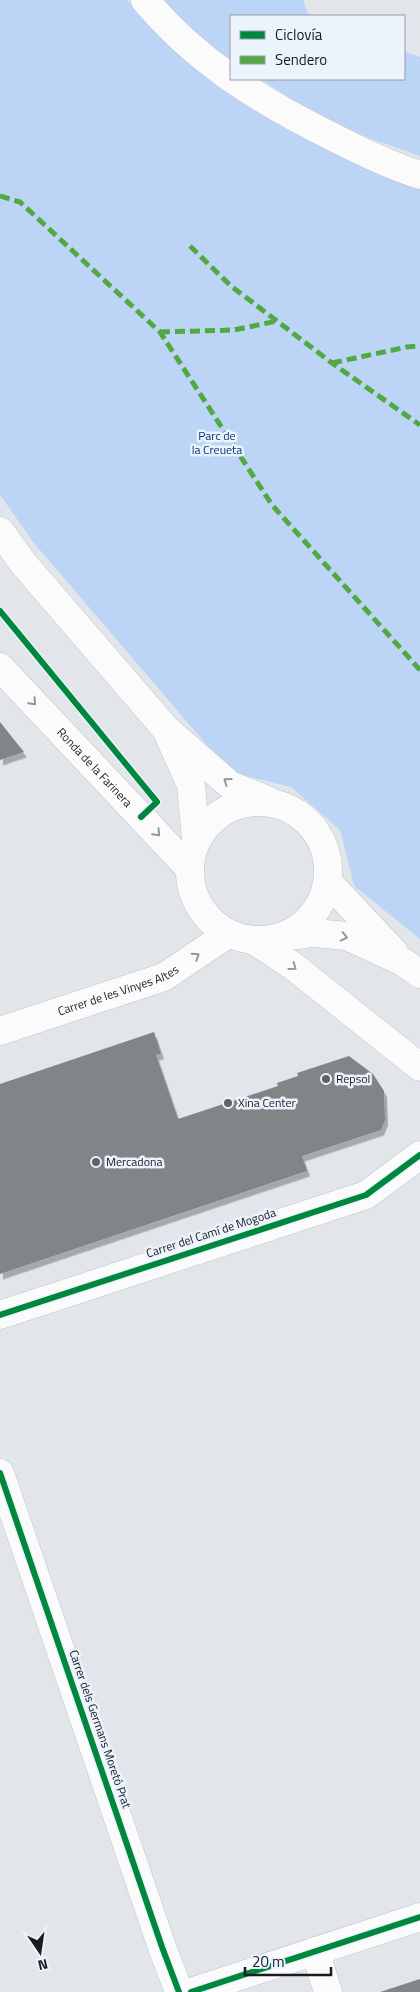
<svg xmlns="http://www.w3.org/2000/svg" width="420" height="1992" font-family="'Titillium Web',sans-serif">
<style>
.green{fill:#bcd5f6}
.building{fill:#828588;filter:url(#shadow)}
.lines{fill:none;stroke-linecap:round;stroke-linejoin:round}
.minor-casing{stroke:#c0c3c7;stroke-width:29}
.minor{stroke:#fbfbfc;stroke-width:28}
.quiet{stroke:#52a943;stroke-width:5;stroke-dasharray:10 5;stroke-linecap:butt}
.cycleway-casing{stroke:#ebf3fd;stroke-width:9}
.cycleway{stroke:#00873e;stroke-width:6}
.oneway{stroke:#959699}
.poi-dot{fill:#5f6266;stroke:#ebf3fd;stroke-width:2}
.labels{text-anchor:middle;stroke-width:5;stroke-linejoin:round;paint-order:stroke}
.park-label{font-size:12px;fill:#043770;stroke:#ebf3fd}
.street-label{font-size:12px;fill:#191b1f;stroke:#ebf3fd}
.poi-label{font-size:12px;fill:#191b1f;stroke:#ebf3fd;text-anchor:start}
</style>
<defs>
<filter id="shadow"><feDropShadow dx="3" dy="5.5" stdDeviation="0" flood-color="#0004"/></filter>
</defs>
<rect width="100%" height="100%" fill="#e2e6eb"/>
<path class="green" d="M0 0H128L176 51 219 88 272 120 420 189V939L354 886 340 830 291 787 230 772 34 543 0 495Z
M163 0H303L308 13 315 16H231V60L205 43Z
M404 51 420 57V156L366 137 304 107 261 79H404Z"/>
<path class="building" d="M0 722 24 752 0 760Z
M154 1032 161 1054 156 1055 178 1119 278 1086 277 1083 298 1076 297 1073 349 1056 373 1074 384 1091 385 1120 381 1130 302 1156 307 1171 0 1274V1084Z
M420 1979V1992H380Z"/>
<g class="lines">
<defs>
<g id="minor">
<path d="M145 0C196 61 259 100 329 135 358 150 389 165 420 175"/>
<path d="M0 531 23 563 165 728 230 785 267 800"/>
<path id="s1" d="M0 667 188 867"/>
<path d="M169 736 191 785 196 839"/>
<circle cx="259" cy="871" r="69"/>
<path d="M328 882 394 952"/>
<path d="M284 937 313 933 347 936 403 962 420 974"/>
<path d="M253 940 293 966 420 1067"/>
<path id="s2" d="M0 1031 164 977 228 934"/>
<path d="M0 1315 366 1195 420 1155"/>
<path d="M0 1473 162 1947 179 1992"/>
<path d="M315 1951 328 1992"/>
<path d="M191 1992 420 1917"/>
</g>
</defs>
<use href="#minor" class="minor-casing"/>
<use href="#minor" class="minor"/>
<path class="quiet" d="M0 196 20 202 160 332 272 505 420 670
M190 246 231 286 332 363 420 425
M160 332 234 330 277 321
M332 363 407 347 420 346"/>
<defs>
<path id="cycleway" d="M0 611 157 802 141 817
M0 1315 366 1195 420 1155
M0 1473 162 1947 179 1992
M191 1992 420 1917"/>
</defs>
<use href="#cycleway" class="cycleway-casing"/>
<use href="#cycleway" class="cycleway"/>
</g>
<defs><path id="oneway-chevron" d="M-2-3.5L2.5 0L-2 3.5" fill="none" stroke-width="1.6" stroke-linecap="round" stroke-linejoin="round" transform="scale(1.25)"/></defs>
<g class="oneway">
<use href="#oneway-chevron" transform="translate(33 702) rotate(47)"/>
<use href="#oneway-chevron" transform="translate(227 781) rotate(-144)"/>
<use href="#oneway-chevron" transform="translate(157 833) rotate(47)"/>
<use href="#oneway-chevron" transform="translate(344 937) rotate(13)"/>
<use href="#oneway-chevron" transform="translate(196 956) rotate(-34)"/>
<use href="#oneway-chevron" transform="translate(293 967) rotate(36)"/>
</g>
<g class="poi-dot">
<circle cx="326" cy="1079" r="5"/>
<circle cx="228" cy="1103" r="5"/>
<circle cx="96" cy="1162" r="5"/>
</g>
<g class="labels">
<g class="park-label">
<text x="217" y="440">Parc de<tspan x="217" dy="14">la Creueta</tspan></text>
</g>
<g class="street-label">
<text dy="4" stroke="none"><textPath href="#s1" startOffset="138">Ronda de la Farinera</textPath></text>
<text dy="4" stroke="none"><textPath href="#s2" startOffset="125">Carrer de les Vinyes Altes</textPath></text>
<text transform="translate(211 1233) rotate(-18)" y="4">Carrer del Camí de Mogoda</text>
<text transform="translate(100 1729) rotate(71)" y="4">Carrer dels Germans Moretó Prat</text>
</g>
<g class="poi-label">
<text x="336" y="1083">Repsol</text>
<text x="238" y="1107">Xina Center</text>
<text x="106" y="1166">Mercadona</text>
</g>
</g>
<rect x="230" y="15" width="175" height="65" fill="#ebf3fd" stroke="#979da4"/>
<rect x="240" y="31" width="25" height="8" fill="#00873e" stroke="#979da4"/>
<text x="275" y="40" font-size="15" fill="#191b1f">Ciclovía</text>
<rect x="240" y="56" width="25" height="8" fill="#52a943" stroke="#979da4"/>
<text x="275" y="65" font-size="15" fill="#191b1f">Sendero</text>
<g transform="translate(40 1952) rotate(167)" stroke="#ebf3fd" stroke-width="4" paint-order="stroke">
<path d="M0-4L9 19L0 12L-9 19Z" fill="#191b1f"/>
<text y="-8" font-size="14" font-weight="bold" text-anchor="middle" fill="#191b1f">N</text>
</g>
<path d="M245 1967v8h86v-8" fill="none" stroke="#191b1f" stroke-width="2.5"/>
<text x="252" y="1967" font-size="15" fill="#191b1f" stroke="#ebf3fd" stroke-width="4" paint-order="stroke">20 m</text>
</svg>
